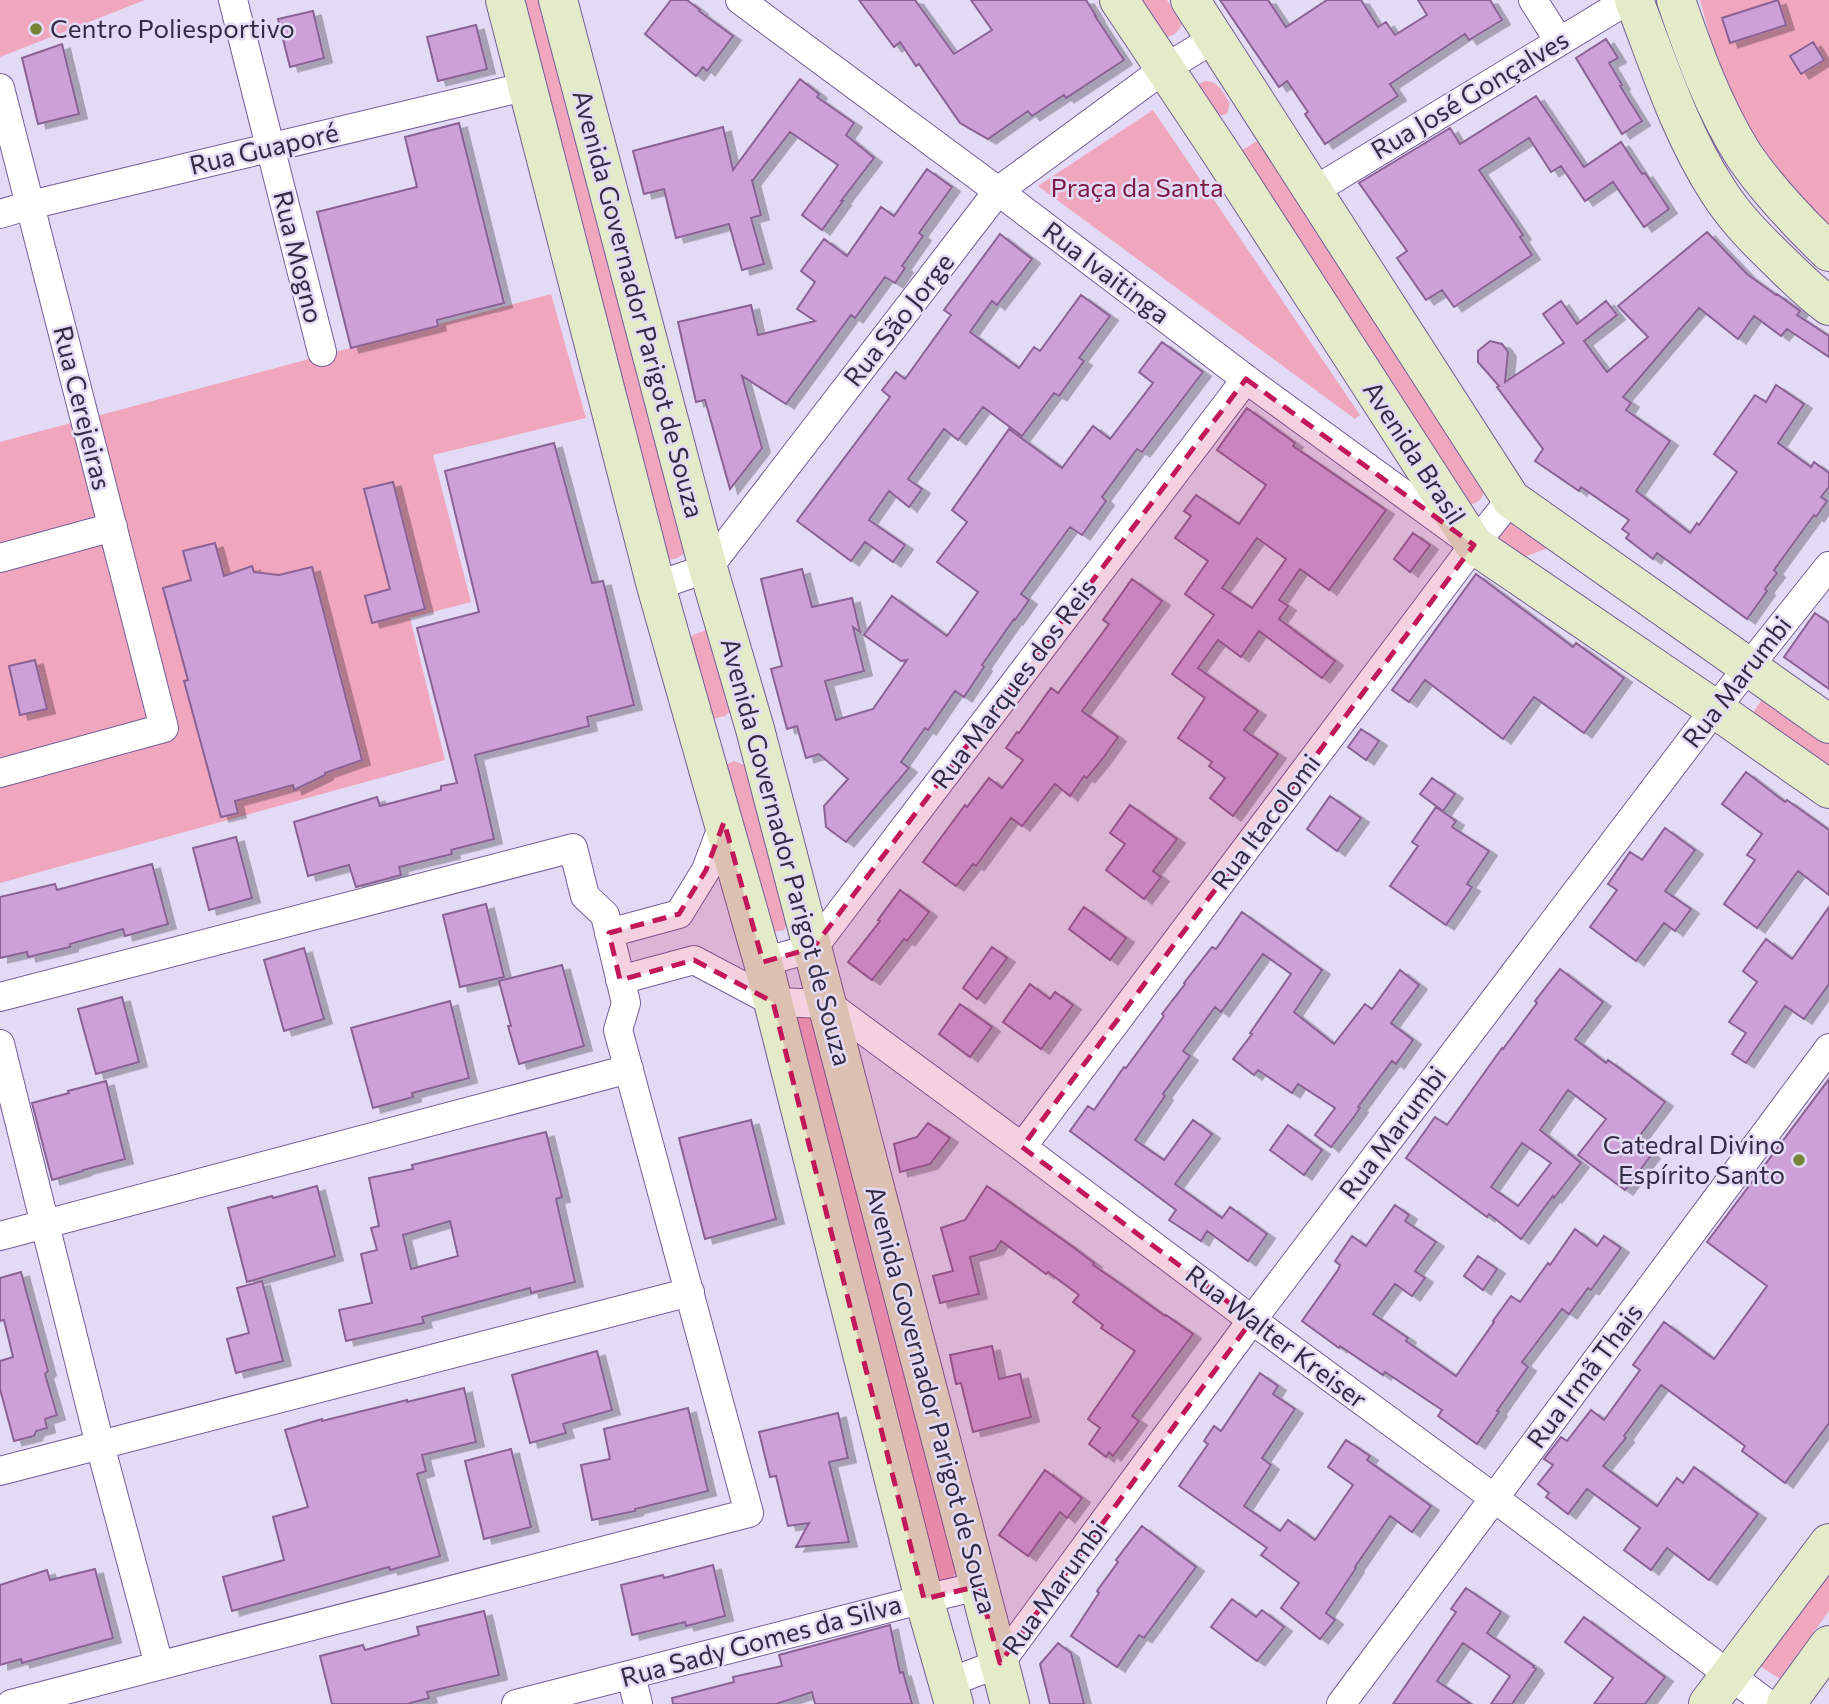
<svg xmlns="http://www.w3.org/2000/svg" width="1829" height="1704" font-family="Commissioner,sans-serif">
<style>
.green{fill:#f0a7bd}
.building{fill:#cda1d7;stroke:#8b6295;stroke-width:2;fill-rule:evenodd;filter:url(#shadow)}
.lines{fill:none;stroke-linecap:round;stroke-linejoin:round}
.street-casing{stroke:#735e97;stroke-width:30}
.secondary-casing{stroke:#735e97;stroke-width:40}
.street{stroke:#fff;stroke-width:28}
.secondary{stroke:#e3ebc9;stroke-width:38}
.marked{fill:#c2185b;fill-opacity:0.2;stroke:#c2185b;stroke-width:5;stroke-dasharray:14 9;stroke-linejoin:round}
.poi-dot{fill:#758636;stroke:#e3dbf5;stroke-width:2.5}
.labels{text-anchor:middle;stroke-width:5;stroke-linejoin:round;paint-order:stroke}
.poi-label{font-size:26px;fill:#342b44;stroke:#e3dbf5;text-anchor:start}
.street-label{font-size:26px;fill:#342b44;stroke:#e3dbf5}
.park-label{font-size:26px;fill:#7b1b44;stroke:#e3dbf5}
</style>
<defs>
<filter id="shadow"><feDropShadow dx="8" dy="4.5" stdDeviation="0" flood-color="#0004"/></filter>
</defs>
<rect width="100%" height="100%" fill="#e3dbf5"/>
<path class="green" d="M0 0H145L0 57Z
M512 0H543L689 549C681 557 675 561 664 559Z
M1139 0H1167L1182 24C1178 33 1173 37 1163 37Z
M1700 0H1829V228L1778 171 1745 120 1718 66Z
M1205 81C1219 81 1223 93 1230 103L1227 114 1214 117 1196 90 1199 84Z
M1153 110 1360 415 1355 419 1038 186Z
M1257 141 1485 487C1483 501 1477 505 1464 504L1236 154Z
M551 294 586 418 433 455 471 602 410 618 445 760 0 883V442Z
M1505 518 1554 546 1524 557 1501 541 1496 535Z
M706 630 715 636 732 710 725 716 713 719 686 644 693 635Z
M1765 695 1829 741V774L1750 717Z
M734 761 747 766 790 918 784 930 773 932 723 766Z
M801 1016 811 1018 959 1568C954 1577 950 1581 939 1582L793 1019Z
M1829 1571V1611L1780 1679 1760 1666Z"/>
<path class="building" d="M671 0H687L700 10 699 11 733 36 707 71 703 67 696 76 645 34Z
M859 0H915L954 54 992 30 971 0H1086L1096 16H1095L1124 60 1066 98 1064 95 1032 116 1028 111 988 139 960 123 919 64 916 66 900 42 894 47Z
M1220 0H1268L1286 27 1327 0H1361L1378 27 1386 22 1395 35 1427 15 1418 0H1490L1502 20 1469 40 1465 34 1390 84 1398 96 1325 144 1305 114 1308 112 1287 81 1279 87Z
M1778 0 1786 25 1730 43 1722 18Z
M313 11 324 58 290 67 278 19Z
M476 25 487 69 438 81 427 37Z
M1606 39 1618 58 1609 63 1622 85 1620 86 1642 121 1622 134 1576 58Z
M1813 42 1824 60 1801 74 1790 56Z
M62 44 79 114 38 124 22 58Z
M800 79 819 94 817 97 854 123 846 135 874 158 841 201H843L822 230 802 215 838 165 790 132 753 180H752L761 215 751 218 764 264 742 270 729 224 676 238 664 189 644 194 633 151 723 127 733 170Z
M1536 96 1584 167 1621 142 1642 174 1645 173 1669 209 1644 227 1613 182 1585 201 1561 166 1551 172 1529 138 1479 170 1523 235 1520 237 1532 255 1454 307 1442 290 1426 300 1397 258 1407 251 1359 183 1450 128 1460 144Z
M459 123 504 303 437 320 438 326 351 348 317 212 417 187 405 137Z
M927 169 952 187 919 233 923 236 902 266 905 268 895 283 885 277 855 318 851 315 786 404 742 376 762 448 730 489 705 400 696 402 678 322 751 305 758 335 815 321 797 309 815 282 801 271 824 239 847 256 881 207 894 216Z
M1707 232 1747 274 1776 295 1777 294 1800 311 1797 315 1829 336V357L1787 329 1781 336 1754 316 1738 339 1699 308 1623 397 1631 403 1626 410 1670 441 1636 491 1690 533 1697 523 1699 525 1737 472 1714 454 1755 395 1766 402 1776 385 1804 404 1778 443 1811 467 1814 462 1829 473V487L1821 497 1827 501 1816 517 1814 515 1774 570 1777 573 1765 589 1767 591 1747 619 1657 553 1653 559 1626 538 1629 534 1622 529 1629 520 1581 487 1579 491 1535 461 1543 449 1497 387 1499 386 1478 362V351L1490 341 1502 344 1508 352 1505 382 1564 343 1543 314 1561 301 1577 324 1606 301 1617 315 1584 341 1607 372 1648 337 1618 306Z
M1000 234 1032 259 997 305 992 301 970 332 1019 368 1034 347 1040 351 1081 295 1110 316 1079 358 1084 361 1059 396 1054 393 1022 436 983 407 958 440 944 429 908 479 922 489 909 507 889 491 869 520 905 545 893 562 865 542 851 561 797 521 890 397 882 390 896 372 905 379 951 315 944 310Z
M1162 342 1203 372 1142 452 1137 449 1102 497 1106 501 1082 535 1070 527 1021 594 1029 600 1015 620 1014 619 982 665 984 667 964 697 955 691 928 730 925 728 901 762 909 768 846 842 826 827 824 806 848 779 819 754 806 758 797 726 787 729 771 669 782 666 761 579 802 569 812 607 852 598 860 632 853 627 864 671 825 681 836 720 873 709 907 660 901 661 864 635 892 596 947 636 978 592 937 562 967 522 952 510 1009 429 1062 468 1093 426 1110 439 1153 383 1139 372Z
M1247 408 1295 443 1293 446 1386 510 1329 590 1300 569 1279 600 1288 606 1279 619 1335 661 1322 678 1259 631 1241 657 1218 640 1198 668 1258 711 1244 730 1278 754 1233 816 1210 798 1225 778 1209 766 1212 762 1178 738 1205 698 1172 674 1214 615 1185 594 1208 561 1175 538 1191 516 1184 511 1196 495 1239 524 1266 485 1217 450ZM1257 538 1286 559 1252 608 1222 588Z
M554 443 592 583 603 581 634 705 587 717 589 726 475 755 494 839 451 850 452 854 399 867 401 875 356 887 349 865 308 876 294 822 377 797 380 806 441 790V786L457 783 417 628 479 612 445 471Z
M393 482 425 609 372 623 365 596 390 589 364 489Z
M1413 533 1430 545 1410 572 1394 559Z
M215 543 224 576 252 566 254 572 279 575 312 567 362 760 325 773V775L294 790 293 785 235 801 238 813 221 817 184 681 188 680 163 588 191 580 183 551Z
M1476 574 1573 647 1576 643 1624 678 1584 733 1534 697 1503 739 1425 680 1409 702 1392 690Z
M1132 579 1162 601 1082 711 1118 737 1104 757 1087 778 1084 776 1070 796 1055 784 1022 826 1011 818 976 866 973 864 956 886 923 862 965 805 967 807 989 778 1002 788 1023 760 1006 748 1017 732 1019 733 1051 688 1058 693 1109 624 1103 620Z
M1815 613 1829 623V689L1784 657Z
M35 660 47 709 20 715 9 666Z
M1361 729 1379 741 1366 760 1348 747Z
M1746 772 1785 802 1787 800 1829 830V895L1798 871 1757 928 1724 904 1755 860 1747 855 1762 834 1722 804Z
M1432 778 1455 794 1443 811 1420 794Z
M1330 796 1361 818 1337 851 1307 829Z
M1130 805 1177 839 1153 871 1161 877 1144 899 1106 870 1125 844 1110 833Z
M1436 807 1456 821 1452 827 1489 851 1467 884 1472 887 1446 925 1390 886 1418 846 1412 842Z
M1665 828 1695 850 1665 891 1691 909 1675 931 1664 923 1636 961 1590 927 1617 890 1608 884 1630 852 1642 860Z
M236 837 252 898 209 910 193 848Z
M152 864 168 924 125 936 123 929 70 944V947L28 957 27 952 0 958V897L55 884 57 890Z
M900 890 929 912 907 941 904 939 872 980 848 962 880 921 878 920Z
M486 904 504 977 460 987 443 915Z
M1084 907 1126 938 1110 960 1069 929Z
M1829 907V984L1804 1019 1785 1006 1746 1063 1732 1054 1746 1033 1729 1022 1757 982 1743 971 1766 939 1792 959Z
M1242 912 1322 970 1294 1012 1334 1044 1365 1004 1372 1009 1400 970 1419 985 1391 1023 1413 1040 1396 1064 1392 1061 1358 1107 1360 1108 1353 1118 1331 1147 1315 1135 1335 1108 1298 1084 1292 1093 1258 1070 1254 1075 1233 1059 1252 1034 1250 1033 1291 974 1263 954 1221 1012 1215 1007 1183 1051 1190 1056 1163 1094 1165 1096 1135 1140 1164 1160 1193 1120 1212 1134 1175 1184 1222 1218 1230 1207 1267 1234 1248 1261 1207 1231 1201 1241 1169 1220 1176 1210 1070 1131 1088 1106 1094 1110 1124 1067 1126 1068 1164 1016 1162 1014 1185 984 1184 983 1212 947 1216 949Z
M992 947 1007 958 977 999 963 988Z
M304 948 324 1019 284 1031 264 960Z
M562 965 584 1046 519 1064 508 1026H511L499 981Z
M1560 969 1603 1002 1575 1039 1606 1063 1608 1060 1665 1102 1635 1142 1652 1154 1625 1190 1578 1155 1606 1119 1568 1090 1540 1130 1581 1163 1554 1198 1553 1196 1521 1239 1489 1214 1487 1217 1406 1158 1435 1117 1447 1125 1502 1048 1503 1049 1537 1003 1535 1001ZM1522 1143 1551 1163 1518 1206 1491 1187Z
M1030 984 1050 999 1055 992 1073 1005 1041 1049 1003 1022Z
M122 997 139 1062 96 1074 78 1009Z
M450 1001 469 1078 412 1093 413 1097 373 1108 351 1028Z
M960 1004 992 1027 970 1057 939 1034Z
M1829 1079V1423L1785 1483 1742 1451 1745 1446 1661 1385 1624 1436 1626 1438 1603 1466 1657 1506 1677 1478 1683 1483 1694 1467 1758 1514 1709 1580 1667 1548 1651 1570 1624 1550 1640 1528 1587 1489 1568 1514 1546 1497 1549 1493 1538 1484 1553 1465 1544 1459 1561 1437 1567 1441 1591 1410 1604 1420 1640 1370 1633 1365 1664 1322 1714 1359 1767 1286 1707 1242Z
M106 1081 125 1159 83 1170V1171L52 1180 32 1103 69 1093 68 1091Z
M751 1120 776 1219 705 1239 679 1138Z
M928 1123 950 1138 930 1164 900 1172 894 1144 917 1137Z
M1288 1125 1322 1150 1304 1175 1270 1150Z
M546 1132 562 1197 556 1199 575 1282 531 1293 530 1288 422 1317 424 1323 346 1341 339 1310 372 1303 361 1254 377 1250 371 1228 379 1226 369 1178 413 1169 412 1165ZM450 1221 458 1256 411 1269 403 1235Z
M317 1186 335 1256 247 1282 228 1208 272 1196 273 1198Z
M987 1186 1073 1247 1094 1263 1093 1265 1122 1285 1165 1316 1166 1315 1193 1334 1132 1416 1139 1421 1113 1456 1109 1452 1106 1457 1089 1444 1100 1428 1088 1419 1135 1351 1101 1328 1103 1325 1073 1302 1079 1295 1048 1272 1046 1274 1001 1241 995 1250 970 1257 979 1294 940 1303 933 1276 953 1271 941 1228 965 1220Z
M1395 1205 1409 1215 1405 1221 1436 1242 1415 1271 1425 1278 1412 1296 1395 1284 1373 1314 1408 1338 1406 1341 1456 1376 1494 1322 1493 1321 1511 1296 1520 1302 1548 1263 1550 1265 1575 1229 1597 1246 1604 1236 1621 1248 1591 1290 1588 1288 1569 1314 1562 1309 1522 1362 1528 1367 1497 1411 1499 1412 1477 1444 1438 1416 1442 1410 1385 1372 1383 1375 1340 1346 1339 1348 1302 1321 1338 1270 1340 1265 1335 1261 1352 1236 1366 1246Z
M1478 1256 1497 1269 1483 1290 1464 1276Z
M21 1272 48 1371 45 1374 57 1415 45 1419 47 1428 36 1431 34 1436 14 1441 0 1389V1361L13 1357 4 1320 0 1321V1278Z
M262 1281 283 1361 236 1373 227 1339 249 1333 237 1288Z
M992 1346 999 1379 1020 1374 1031 1417 973 1432 961 1383 956 1384 950 1355Z
M597 1351 612 1410 563 1424 566 1433 530 1443 512 1375Z
M1260 1373 1278 1386 1273 1394 1295 1409 1262 1458 1271 1465 1244 1506 1280 1531 1288 1520 1315 1540 1353 1485 1328 1467 1346 1440 1370 1456 1367 1460 1431 1506 1412 1532 1390 1516 1355 1567 1356 1568 1326 1613 1335 1620 1320 1639 1281 1608 1299 1583 1261 1555 1267 1548 1179 1486 1208 1444 1204 1441 1214 1426 1221 1431Z
M464 1388 476 1442 422 1455 426 1471 417 1474 440 1556 390 1570 389 1567 232 1611 223 1577 284 1560 273 1517 308 1507 285 1430 322 1419V1421L407 1400V1402Z
M688 1408 708 1491 635 1509V1511L592 1520 581 1465 610 1459 604 1429Z
M838 1413 848 1458 829 1462 849 1542 796 1547 809 1523 788 1526 776 1476 770 1477 759 1432Z
M511 1449 531 1527 484 1539 465 1461Z
M1045 1470 1082 1498 1067 1518 1060 1512 1028 1556 999 1535Z
M1142 1526 1196 1567 1144 1638 1139 1635 1117 1667 1071 1636 1099 1593 1097 1591 1118 1562 1116 1560Z
M713 1565 725 1616 686 1626 685 1622 632 1635 621 1585 663 1575 664 1578Z
M95 1569 113 1638 22 1663 21 1659 0 1665V1585L47 1570 50 1580Z
M1466 1588 1501 1612 1487 1633 1534 1666 1533 1667 1536 1669 1512 1704H1491L1510 1676 1463 1643 1437 1681 1471 1704H1393L1456 1612 1451 1609Z
M1232 1599 1256 1617 1262 1610 1284 1627 1257 1661 1211 1627Z
M484 1611 499 1675 427 1692 429 1698 407 1704H332L320 1656 363 1645 365 1650 419 1635 417 1627Z
M1584 1617 1665 1677 1645 1704H1594L1613 1678 1565 1642Z
M890 1625 900 1673 903 1672 912 1704H815L812 1692 776 1704H673L672 1698 734 1682 733 1677 782 1666 779 1655Z
M1058 1643 1071 1653 1084 1704H1050L1040 1664Z"/>
<g class="lines">
<defs>
<path id="street" d="M233 0 322 352
M740 0 998 191 1246 379 1460 535
M1533 0 1559 41
M0 88 164 728 0 773
M1312 192 1628 0
M0 214 30 205 528 86
M0 558 113 527
M656 586 708 568 998 191 1164 69 1215 38
M609 933 679 914 706 870 724 822
M763 962 813 948 1246 379
M620 980 694 960 773 1002 828 1004 1022 1147 1252 1320 1494 1498 1768 1704
M0 997 573 848 585 896 605 915 626 1003 618 1030 749 1513 11 1704
M0 1044 100 1445 159 1665
M1022 1147 1474 545 1511 499
M0 1236 629 1069
M0 1471 690 1292
M631 1675 638 1704
M948 1683 1000 1663 1252 1320 1715 709 1829 566
M516 1704 924 1599 979 1586
M1341 1704 1829 1048"/>
<path id="secondary" d="M505 0 656 586 763 962 924 1599 954 1704
M558 0 708 568 755 729 1010 1704
M1119 0 1221 153 1474 545 1715 709 1829 789
M1190 0 1511 499 1829 724
M1634 0C1659 65 1680 132 1718 191 1735 218 1758 241 1781 263 1796 278 1812 293 1829 306
M1676 0C1694 53 1713 106 1743 154 1767 190 1798 222 1829 252
M1708 1704 1829 1543
M1786 1704 1829 1645"/>
</defs>
<use href="#street" class="street-casing"/>
<use href="#secondary" class="secondary-casing"/>
<use href="#street" class="street"/>
<use href="#secondary" class="secondary"/>
</g>
<path class="marked" d="M1246 379 1474 545 1022 1147 1252 1320 1000 1663 979 1586 924 1599 773 1002 694 960 620 980 609 933 679 914 706 870 724 822 763 962 813 948Z"/>
<g class="poi-dot">
<circle cx="36" cy="29" r="7"/>
<circle cx="1799" cy="1160" r="7"/>
</g>
<g class="labels">
<g class="poi-label">
<text x="50" y="38">Centro Poliesportivo</text>
<text x="1785" y="1154" text-anchor="end">Catedral Divino<tspan x="1785" dy="30">Espírito Santo</tspan></text>
</g>
<g class="street-label">
<text transform="translate(1470 95) rotate(-31)" y="9">Rua José Gonçalves</text>
<text transform="translate(264 149) rotate(-13)" y="9">Rua Guaporé</text>
<text transform="translate(298 257) rotate(76)" y="9">Rua Mogno</text>
<text transform="translate(1106 273) rotate(37)" y="9">Rua Ivaitinga</text>
<text transform="translate(638 304) rotate(75)" y="9">Avenida Governador Parigot de Souza</text>
<text transform="translate(899 320) rotate(-52)" y="9">Rua São Jorge</text>
<text transform="translate(82 408) rotate(76)" y="9">Rua Cerejeiras</text>
<text transform="translate(1414 453) rotate(57)" y="9">Avenida Brasil</text>
<text transform="translate(1737 682) rotate(-52)" y="9">Rua Marumbi</text>
<text transform="translate(1014 684) rotate(-53)" y="9">Rua Marques dos Reis</text>
<text transform="translate(1266 822) rotate(-53)" y="9">Rua Itacolomi</text>
<text transform="translate(786 852) rotate(75)" y="9">Avenida Governador Parigot de Souza</text>
<text transform="translate(1393 1133) rotate(-53)" y="9">Rua Marumbi</text>
<text transform="translate(1276 1337) rotate(37)" y="9">Rua Walter Kreiser</text>
<text transform="translate(1585 1376) rotate(-53)" y="9">Rua Irmã Thais</text>
<text transform="translate(931 1400) rotate(75)" y="9">Avenida Governador Parigot de Souza</text>
<text transform="translate(1055 1588) rotate(-54)" y="9">Rua Marumbi</text>
<text transform="translate(761 1641) rotate(-15)" y="9">Rua Sady Gomes da Silva</text>
</g>
<g class="park-label">
<text x="1137" y="197">Praça da Santa</text>
</g>
</g>
</svg>
